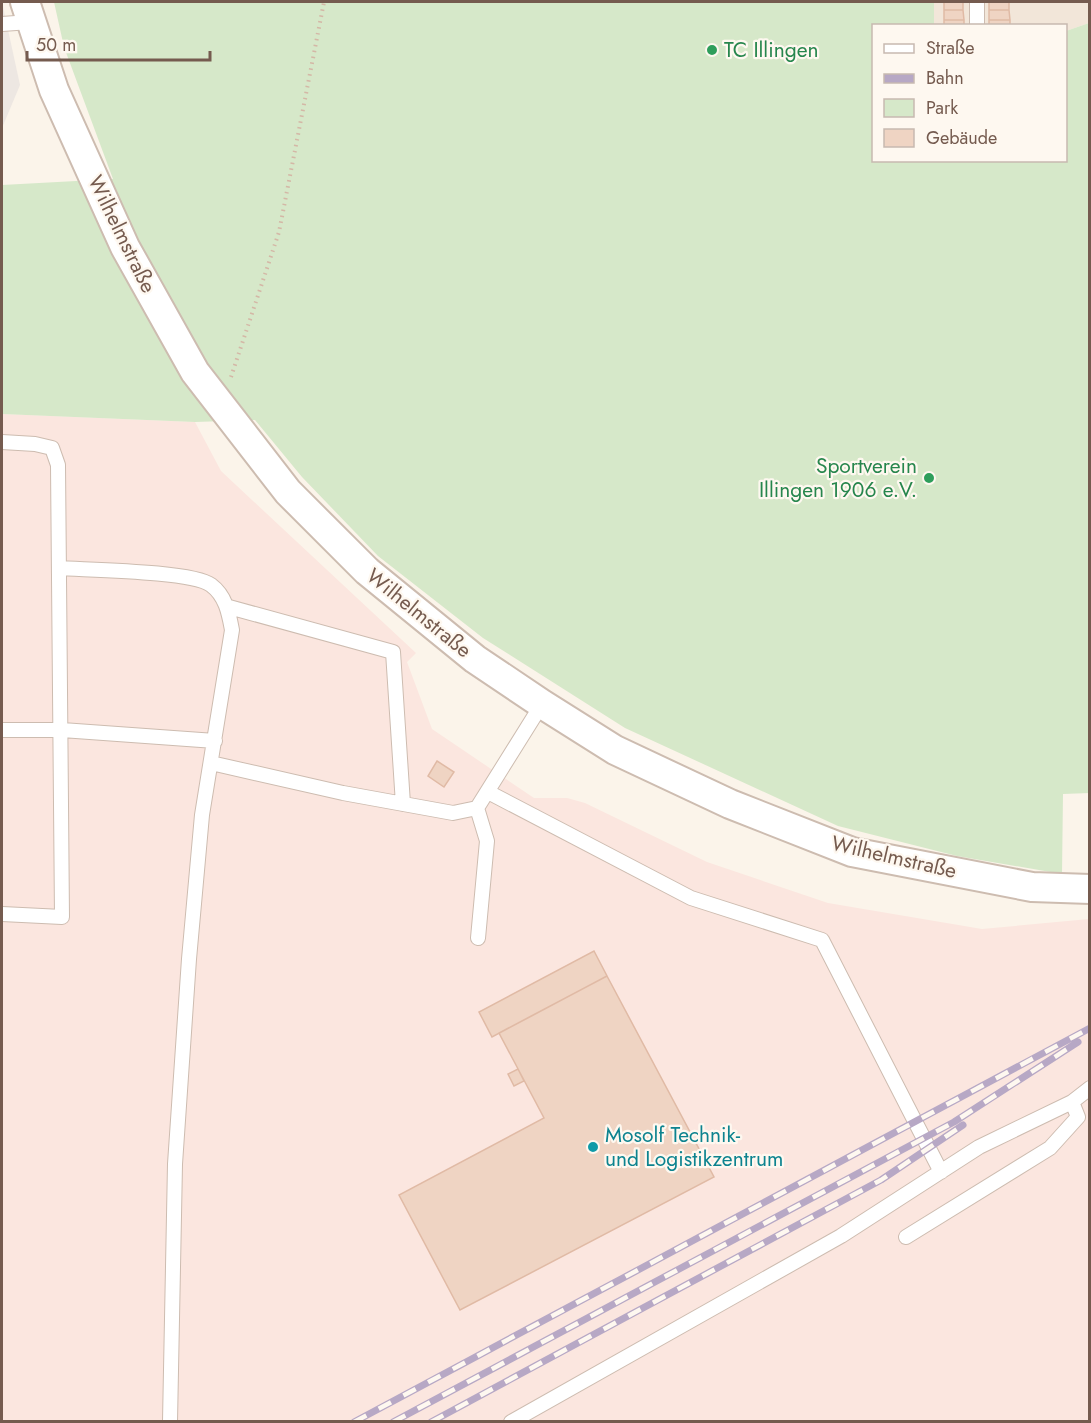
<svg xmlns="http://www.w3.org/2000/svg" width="1091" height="1423" font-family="Jost,sans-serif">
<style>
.residential{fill:#f2e6d9}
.commercial{fill:#fbe6df}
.industrial{fill:#ede7e2}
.green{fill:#d6e8c9}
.building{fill:#efd4c3;stroke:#e0baa5;stroke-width:1.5}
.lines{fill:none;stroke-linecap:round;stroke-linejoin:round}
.lane-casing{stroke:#cdbcb0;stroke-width:16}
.street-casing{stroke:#cdbcb0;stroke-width:32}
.path{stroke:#d4b7a6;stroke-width:4;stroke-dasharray:1.5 4.5;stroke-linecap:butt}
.lane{stroke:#fff;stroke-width:14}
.street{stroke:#fff;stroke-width:28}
.rail-casing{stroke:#b7a8c5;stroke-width:7}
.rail{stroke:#fef8f0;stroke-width:4.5;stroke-dasharray:14;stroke-linecap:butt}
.leisure-dot{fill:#2e9e5b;stroke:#fef8f0;stroke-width:2}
.culture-dot{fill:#0f9aa8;stroke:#fef8f0;stroke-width:2}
.labels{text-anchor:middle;stroke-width:4.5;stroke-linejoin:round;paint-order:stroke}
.leisure-label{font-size:21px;fill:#27864d;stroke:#fef8f0;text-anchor:start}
.street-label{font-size:21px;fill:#755b4f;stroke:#fef8f0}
.culture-label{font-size:21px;fill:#0d838f;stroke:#fef8f0;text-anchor:start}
</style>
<rect width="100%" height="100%" fill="#fbf4ea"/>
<path class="residential" d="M934 2H1089V23L1066 31V26H934Z"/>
<path class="commercial" d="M2 414 195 422 221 471 416 653 407 662 432 729 534 798H567L585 803 707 862 828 903 982 929 1089 919V1421L2 1422Z"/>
<path class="industrial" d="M2 2 20 85 2 128Z"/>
<path class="green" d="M54 2H934V25L874 26V160H1066V31L1089 23 1090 793 1063 794 1062 874 957 856 838 826 625 728 483 638 378 556 302 477 255 420 195 422 2 414V185L113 179 64 47Z"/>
<path class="building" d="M944 2H963V10H944Z
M989 2H1009V10H989Z
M944 10H963L964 20H944Z
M989 10H1009L1010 20H989Z
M944 20H964V26H944Z
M989 20H1010V26H989Z
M437 761 454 772 444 787 428 776Z
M594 951 607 976 492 1037 479 1012Z
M607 976 714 1177 460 1310 399 1195 544 1118 499 1033Z
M518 1069 524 1081 514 1086 508 1074Z"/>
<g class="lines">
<defs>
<path id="lane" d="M977 2V26
M2 24 30 22
M2 442 35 444 52 448 58 465 62 917 2 914
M59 568C89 570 192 571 211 585 226 596 229 614 232 630L202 815 189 959 175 1164 170 1422
M229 607 393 652 403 804
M2 730H62L215 741
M211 763 343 793 453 813 477 808 542 704
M488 792 691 898 822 940 941 1172
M477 808 487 841 478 938
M906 1237 1050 1148 1078 1117 1072 1102
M511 1422 841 1236 979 1147 1072 1102 1090 1088"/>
<path id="street" d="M25 2 54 90 125 247 195 372 288 492 367 571 475 659 542 704 615 750 730 804 852 852 1032 887 1090 889"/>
</defs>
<use href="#lane" class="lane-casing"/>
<use href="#street" class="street-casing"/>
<path class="path" d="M231 377 279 232 324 2"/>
<use href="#lane" class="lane"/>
<use href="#street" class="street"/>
<defs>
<path id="rail" d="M354 1422 1090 1028
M393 1422 954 1122 1078 1042
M431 1422 881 1180 963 1125"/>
</defs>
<use href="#rail" class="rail-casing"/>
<use href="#rail" class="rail"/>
</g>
<g class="leisure-dot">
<circle cx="712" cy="50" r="6"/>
<circle cx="929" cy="478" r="6"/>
</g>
<circle class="culture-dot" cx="593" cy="1147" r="6"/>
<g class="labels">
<g class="leisure-label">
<text x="724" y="57">TC Illingen</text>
<text x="917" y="473" text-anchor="end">Sportverein<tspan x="917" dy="24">Illingen 1906 e.V.</tspan></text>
</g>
<g class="street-label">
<text transform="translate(122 234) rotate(64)" y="7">Wilhelmstraße</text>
<text transform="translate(419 613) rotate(39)" y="7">Wilhelmstraße</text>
<text transform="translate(894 857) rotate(13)" y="7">Wilhelmstraße</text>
</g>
<g class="culture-label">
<text x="605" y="1142">Mosolf Technik-<tspan x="605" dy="24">und Logistikzentrum</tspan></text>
</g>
</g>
<rect width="1091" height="1423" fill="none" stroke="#755b4f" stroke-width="6"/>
<rect x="872" y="24" width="195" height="138" fill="#fef8f0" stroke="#c7b9b0" stroke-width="1.5"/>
<rect x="884" y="44" width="30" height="9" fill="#ffffff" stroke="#c7b9b0" stroke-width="1.5"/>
<text x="926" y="54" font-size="18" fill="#755b4f">Straße</text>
<rect x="884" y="74" width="30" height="9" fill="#b7a8c5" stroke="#c7b9b0" stroke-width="1.5"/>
<text x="926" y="84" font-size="18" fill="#755b4f">Bahn</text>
<rect x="884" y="99" width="30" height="18" fill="#d6e8c9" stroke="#c7b9b0" stroke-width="1.5"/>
<text x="926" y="114" font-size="18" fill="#755b4f">Park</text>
<rect x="884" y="129" width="30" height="18" fill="#efd4c3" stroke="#c7b9b0" stroke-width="1.5"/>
<text x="926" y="144" font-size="18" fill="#755b4f">Gebäude</text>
<path d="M27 51v9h183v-9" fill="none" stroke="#755b4f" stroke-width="3"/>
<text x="36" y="51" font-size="18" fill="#755b4f" stroke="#fef8f0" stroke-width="4.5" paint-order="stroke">50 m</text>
</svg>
